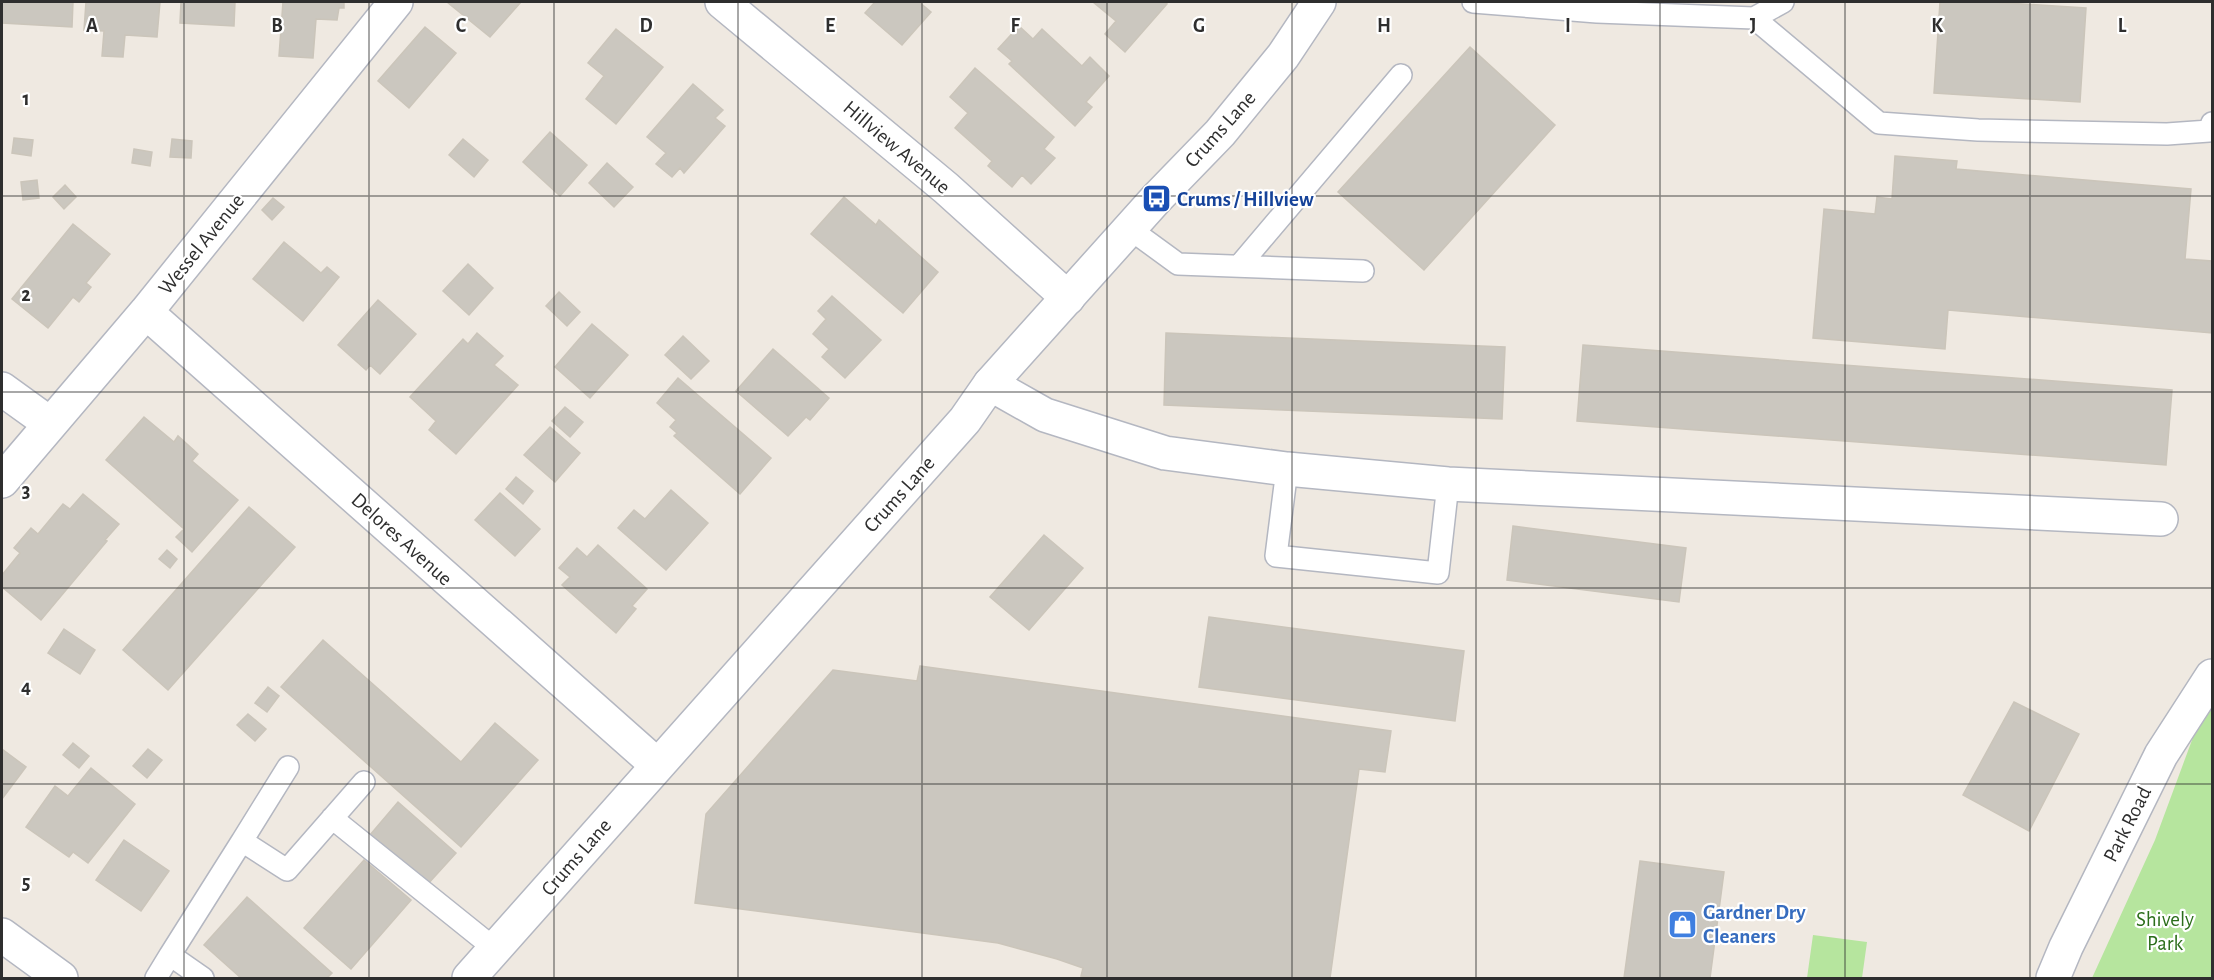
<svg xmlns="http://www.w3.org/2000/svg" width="2214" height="980" font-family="'Alegreya Sans',sans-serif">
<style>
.green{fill:#b6e59e}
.building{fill:#cbc7bf;stroke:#cbc5ba;stroke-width:1.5}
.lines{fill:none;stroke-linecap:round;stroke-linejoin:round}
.service-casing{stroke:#b4b7c1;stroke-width:24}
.minor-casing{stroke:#b4b7c1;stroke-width:36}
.secondary-casing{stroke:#b4b7c1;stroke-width:36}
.service{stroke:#fff;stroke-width:21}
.minor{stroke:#fff;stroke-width:33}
.secondary{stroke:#fff;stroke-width:33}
.grid{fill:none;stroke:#2e2e2e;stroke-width:1.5;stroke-opacity:0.55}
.labels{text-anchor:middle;stroke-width:4.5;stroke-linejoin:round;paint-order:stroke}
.street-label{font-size:21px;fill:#2e2e2e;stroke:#fff}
.transit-label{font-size:21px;font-weight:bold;fill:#164399;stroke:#fff;text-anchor:start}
.shop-label{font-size:21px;font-weight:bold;fill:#366cbe;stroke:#fff;text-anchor:start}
.park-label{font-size:21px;fill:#2c6e1b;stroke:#fff}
.grid-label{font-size:20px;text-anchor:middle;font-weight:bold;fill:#2e2e2e;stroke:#fff;stroke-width:4.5;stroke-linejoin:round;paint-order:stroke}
</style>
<rect width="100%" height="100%" fill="#efe9e1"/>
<path class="green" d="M2212 686V978H2092L2155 840Z
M1813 935 1867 942 1862 978H1807Z"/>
<path class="building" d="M2 2H73L72 27 2 23Z
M86 2H160L157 37 125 35 123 57 102 56 104 31 84 30Z
M181 2H235L234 26 180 23Z
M283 2H344V8H339L337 20 316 19 313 58 279 56Z
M447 2H521L490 37Z
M875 2H919L931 12 902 45 865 13Z
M1093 2H1164L1167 4 1125 52 1105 34 1116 21Z
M1940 2H1992L2086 8 2080 102 1934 93Z
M1019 26 1033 39 1042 29 1082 66 1090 57 1109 76 1086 102 1092 107 1075 126 1009 64 1012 61 998 49Z
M425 27 456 53 409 108 378 81Z
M616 29 663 67 616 124 586 99 604 76 588 63Z
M1470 47 1555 125 1424 270 1338 192Z
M975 68 1054 137 1044 149 1055 158 1031 184 1022 175 1012 187 988 166 992 161 955 128 968 113 950 97Z
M693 84 723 110 715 118 725 126 684 173 680 168 672 177 656 164 666 153 647 137Z
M550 132 587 165 560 196 523 162Z
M14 138 33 140 31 156 12 153Z
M172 139 192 141 191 158 170 157Z
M463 139 488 160 474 177 449 155Z
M134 149 152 152 150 166 132 163Z
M1895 156 1957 161 1956 169 2191 189 2185 259 2212 261V333L1948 310 1945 349 1813 338 1824 209 1875 214 1877 197 1892 199Z
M607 163 633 187 614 207 589 183Z
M37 180 39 198 23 200 21 182Z
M65 185 76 197 64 209 53 197Z
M844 197 876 225 879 220 938 272 903 313 811 234Z
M273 198 284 207 272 220 262 210Z
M73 224 110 254 86 283 91 287 79 302 73 297 48 328 12 299Z
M284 242 321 273 327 267 339 277 303 321 253 279Z
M468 264 493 288 469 315 443 291Z
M559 292 580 312 567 326 546 306Z
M832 296 881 340 845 378 822 357 829 349 813 334 826 319 818 311Z
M378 300 416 334 380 374 370 365 366 370 338 345Z
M592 324 628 355 590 398 555 367Z
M477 333 503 356 494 365 518 385 456 454 429 430 436 421 410 397 463 339 468 344Z
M1166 333 1505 347 1502 419 1164 405Z
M683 336 709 361 691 379 665 355Z
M1583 345 2172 390 2166 465 1577 421Z
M773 349 829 398 810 420 806 417 788 436 736 391Z
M678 378 771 458 740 494 674 436 677 433 670 427 676 420 657 403Z
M565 407 583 422 570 437 552 421Z
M144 417 174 442 178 436 198 454 192 461 238 500 192 552 176 537 184 529 106 460Z
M550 427 580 453 555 482 524 455Z
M516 477 533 491 523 504 506 489Z
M671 490 708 523 666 570 618 528 634 510 645 519Z
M500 493 540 529 515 556 475 520Z
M83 494 119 524 105 540 107 541 41 620 2 587V575L20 553 14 548 31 528 38 534 63 504 70 509Z
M249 507 295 547 168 690 123 650Z
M1513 526 1686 548 1679 602 1507 580Z
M1044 535 1083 568 1029 630 990 597Z
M598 545 647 589 632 606 636 609 616 633 562 585 570 577 559 568 577 548 587 557Z
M167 550 177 559 170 568 159 559Z
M1209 617 1464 651 1455 721 1199 687Z
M64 629 95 650 80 674 48 653Z
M323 640 461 762 495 723 538 760 461 847 281 687Z
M920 666 1391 731 1385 772 1359 769 1330 978H1099L1081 976 1083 968 1057 959 998 943 695 903 706 814 833 670 917 681Z
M268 687 279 696 267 712 255 703Z
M2014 702 2079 734 2029 831 1963 795Z
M248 714 266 729 255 741 237 725Z
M73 743 89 756 79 768 63 755Z
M2 749 26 767 2 799Z
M148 749 162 760 147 778 133 766Z
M91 768 135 804 88 863 73 852 69 857 26 827 55 786 68 796Z
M398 802 456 853 427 885 370 835Z
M124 840 169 871 141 911 96 880Z
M364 860 411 900 351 969 304 928Z
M1640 861 1724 872 1710 978H1624Z
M247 897 332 973 327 978H241L204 945Z"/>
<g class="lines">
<defs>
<path id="service" d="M1473 2 1597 12 1609 7
M1597 12 1754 18 1783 2
M1754 18 1879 123 1978 130 2167 134 2209 131 2212 123
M1130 229 1178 264 1363 271
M1239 266 1401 75
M1287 469 1276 556 1438 573 1448 484
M332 818 495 949
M242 841 288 767
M170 955 242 841 287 870 364 782
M156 978 170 955 203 978"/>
<path id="minor" d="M722 2 946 188 1068 298
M146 312 657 765
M990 384 1045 415 1165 453 1287 469 1448 484 2161 519
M2 389 49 423
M2 481 146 312 396 2
M2 935 61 978
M2053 978 2066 947 2161 755 2212 676"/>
<path id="secondary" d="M469 978 965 420 990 384 1156 199 1220 133 1283 56 1319 2"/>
</defs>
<use href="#service" class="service-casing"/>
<use href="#minor" class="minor-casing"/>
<use href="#secondary" class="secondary-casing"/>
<use href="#service" class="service"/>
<use href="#minor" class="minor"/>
<use href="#secondary" class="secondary"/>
</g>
<path class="grid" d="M184 2V978M369 2V978M554 2V978M738 2V978M922 2V978M1107 2V978M1292 2V978M1476 2V978M1660 2V978M1845 2V978M2030 2V978M2 196H2212M2 392H2212M2 588H2212M2 784H2212"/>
<defs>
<symbol id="bus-square" viewBox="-11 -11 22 22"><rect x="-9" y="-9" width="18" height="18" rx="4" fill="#1a4fb4" stroke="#fff"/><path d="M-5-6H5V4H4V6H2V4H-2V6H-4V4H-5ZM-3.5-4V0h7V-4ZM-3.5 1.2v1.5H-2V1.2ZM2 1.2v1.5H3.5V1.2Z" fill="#fff"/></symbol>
<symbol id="shop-square" viewBox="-11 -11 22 22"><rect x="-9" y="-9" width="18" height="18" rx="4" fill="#3f7fe0" stroke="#fff"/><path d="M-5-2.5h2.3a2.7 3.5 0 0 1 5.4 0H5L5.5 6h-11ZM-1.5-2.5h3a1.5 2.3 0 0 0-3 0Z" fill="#fff"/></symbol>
</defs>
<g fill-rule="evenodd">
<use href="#bus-square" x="1140" y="182" width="33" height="33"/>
<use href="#shop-square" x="1666" y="908" width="33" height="33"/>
</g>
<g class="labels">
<g class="street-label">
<text transform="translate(1220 129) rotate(-48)" y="7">Crums Lane</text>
<text transform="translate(897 147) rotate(40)" y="7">Hillview Avenue</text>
<text transform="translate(201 244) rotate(-51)" y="7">Wessel Avenue</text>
<text transform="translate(899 494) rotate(-48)" y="7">Crums Lane</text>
<text transform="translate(402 539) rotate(42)" y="7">Delores Avenue</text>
<text transform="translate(2127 824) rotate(-63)" y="7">Park Road</text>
<text transform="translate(576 857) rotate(-49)" y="7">Crums Lane</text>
</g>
<g class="transit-label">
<text x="1177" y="206">Crums / Hillview</text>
</g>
<g class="shop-label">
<text x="1703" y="919">Gardner Dry<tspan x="1703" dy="24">Cleaners</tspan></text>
</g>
<g class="park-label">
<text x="2165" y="926">Shively<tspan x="2165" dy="24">Park</tspan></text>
</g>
</g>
<g class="grid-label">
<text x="92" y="32">A</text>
<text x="277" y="32">B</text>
<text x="461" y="32">C</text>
<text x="646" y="32">D</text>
<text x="830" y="32">E</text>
<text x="1015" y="32">F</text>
<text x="1199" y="32">G</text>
<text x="1384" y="32">H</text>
<text x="1568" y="32">I</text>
<text x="1753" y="32">J</text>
<text x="1937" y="32">K</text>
<text x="2122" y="32">L</text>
<text x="26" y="105">1</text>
<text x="26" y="301">2</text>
<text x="26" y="497">3</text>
<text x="26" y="693">4</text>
<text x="26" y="889">5</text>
</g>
<rect width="2214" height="980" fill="none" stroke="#2e2e2e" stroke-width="6"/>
</svg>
